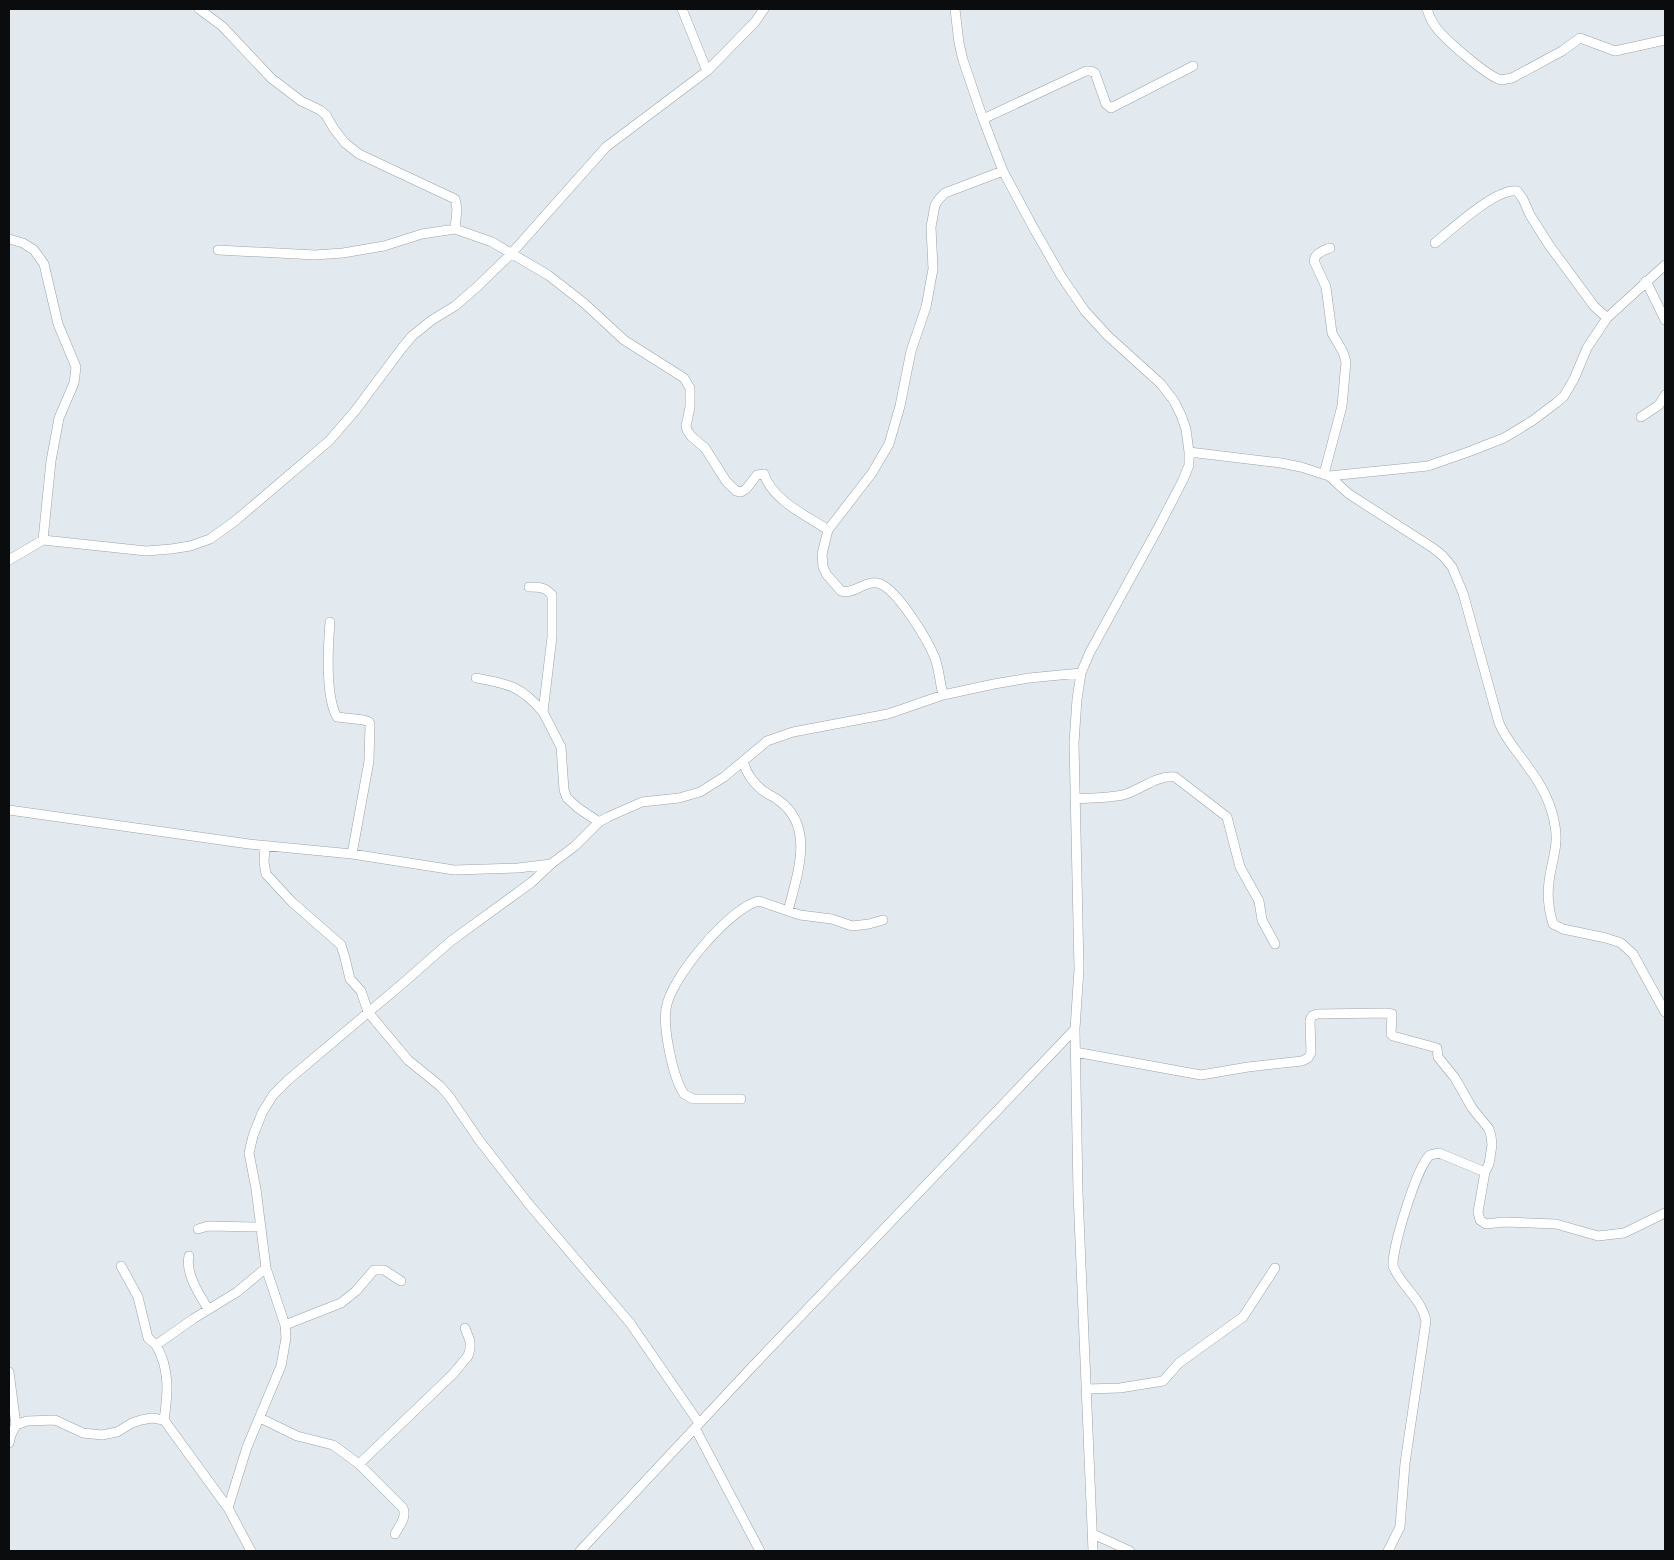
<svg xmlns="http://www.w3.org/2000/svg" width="1674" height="1560" font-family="Inter,sans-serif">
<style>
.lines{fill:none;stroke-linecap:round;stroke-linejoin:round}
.minor-casing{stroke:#9ba3a7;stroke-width:10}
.minor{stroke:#fff;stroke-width:9}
</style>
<rect width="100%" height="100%" fill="#e2eaef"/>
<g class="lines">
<defs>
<path id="minor" d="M199 9 222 26 271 78 301 101 320 110 326 115 334 129 345 143 359 154 455 199 457 209 455 229 492 242 548 275 584 303 624 340 684 378 690 388V407L686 426 687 430 691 436 705 448 726 481 736 491 741 492 746 489 757 475 764 474C773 501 806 515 828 530
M682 9 707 71
M955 9 959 43 963 60 983 119 1003 171 1033 227 1061 276 1085 311 1108 336 1161 384 1174 401 1181 415 1186 429 1189 452V465L1183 480 1157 530 1090 652 1081 673 1077 699 1074 743 1079 969 1075 1029 1078 1193 1093 1551
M1427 9C1429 15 1431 21 1435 26 1444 39 1487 76 1501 80L1512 78 1562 51 1580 38 1615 51 1665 40
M983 119 1086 71H1091L1095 73 1106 104 1111 108 1193 66
M9 239 23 243 34 250 44 264 58 324 76 367 74 383 59 418 51 461 43 540
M1435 243C1451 230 1496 188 1517 191L1523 199 1530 215 1549 245 1594 306 1607 318
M218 250 315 255 343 253 384 246 422 234 455 229
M1646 281 1665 320
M1641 417 1659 405 1665 395
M1189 452 1281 463 1301 467 1329 476 1428 466 1468 452 1504 438 1532 421 1556 403 1564 396 1574 379 1587 348 1607 318 1665 265
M1324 474 1342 406 1346 362 1343 352 1332 333 1326 287 1314 261C1315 253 1323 251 1330 248
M1329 476 1349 494 1433 548 1443 556 1452 567 1463 593 1499 723C1506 740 1518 752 1528 767 1541 784 1552 806 1555 826 1559 846 1551 863 1549 882 1547 896 1549 911 1553 924L1563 929 1606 938 1621 943 1633 954 1665 1012
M9 560 43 540 146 551 171 549 190 546 210 539 235 521 329 441 355 411 402 348 412 336 432 320 455 306 478 286 511 254 606 147 707 71 755 22 764 9
M529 587C540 587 545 587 552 595V637L543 712 561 747 564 790 567 798 578 808 599 822
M330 622C328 647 325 696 337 717L364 720 369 722 370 724 369 761 352 854
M476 678C509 684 521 686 543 712
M943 695C940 683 939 669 935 658 928 641 896 586 877 583 864 581 853 595 841 591L827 575 823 567 822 554 828 530 872 473 889 444 900 406 911 351 926 307 933 269 931 227 935 205 939 199 945 193 1003 171
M743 761C746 774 756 787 768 794 771 796 775 797 778 800 816 826 797 875 788 911L800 915 832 919 852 926 869 924 883 920
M1075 799C1090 798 1107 798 1123 795 1141 790 1156 775 1175 777L1227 817 1240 867 1259 901 1262 920 1275 944
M9 810 249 844 352 854 454 870 518 868 551 864
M265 846 264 862 266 874 292 902 341 945 345 958 350 979 361 991 368 1012 408 1060 440 1086 449 1096 479 1140 528 1203 630 1323 699 1423
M1075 1052 1201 1075 1248 1067 1302 1061 1308 1058 1311 1053 1310 1020 1312 1016 1317 1014 1386 1013 1392 1014 1391 1034 1393 1036 1437 1048 1438 1057 1455 1078 1472 1108 1489 1129 1491 1136 1492 1145 1489 1164 1485 1172 1478 1212 1480 1220 1486 1224 1504 1222 1556 1224 1598 1236 1624 1233 1665 1213
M741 1099H693L684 1094C673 1078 663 1029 666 1009 669 980 730 907 759 901L788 911
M198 1229 208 1226 261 1227
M189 1256C185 1274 200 1295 208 1309
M121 1266 138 1297 148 1338 156 1345
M285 1325 341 1303 356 1291 374 1270H384L401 1281
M9 1372 16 1425
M1087 1389 1120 1388 1163 1381 1179 1363 1243 1317 1275 1268
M260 1418 297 1436 333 1445 359 1464 403 1508C407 1518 399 1526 395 1534
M164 1420C168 1393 170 1369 156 1345L193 1319 237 1292 266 1268
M695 1428 760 1551
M9 1443 11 1435 16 1425 27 1421 55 1420 83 1433 102 1435 117 1432 132 1423 141 1420 152 1418 164 1420 228 1508 251 1551
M359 1464 453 1374 468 1356 470 1349V1341L465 1328
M228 1508 247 1447 281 1366 286 1338 285 1325 266 1268 256 1189 249 1153 253 1136 262 1113 273 1095 288 1080 402 984 451 941 532 882 551 864 575 846 599 822 608 817 642 802 679 798 700 792 724 777 767 741 793 732 888 714 943 695 994 684 1029 678 1081 673
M1093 1534 1130 1551
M580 1551 752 1367 1075 1029
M1388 1551 1400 1527 1405 1463 1426 1321C1422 1299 1401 1286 1393 1266 1392 1248 1417 1166 1430 1155L1439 1153 1485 1172"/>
</defs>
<use href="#minor" class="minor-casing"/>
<use href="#minor" class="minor"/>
</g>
<rect width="1674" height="1560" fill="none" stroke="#0a0c0e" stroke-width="20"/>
</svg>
